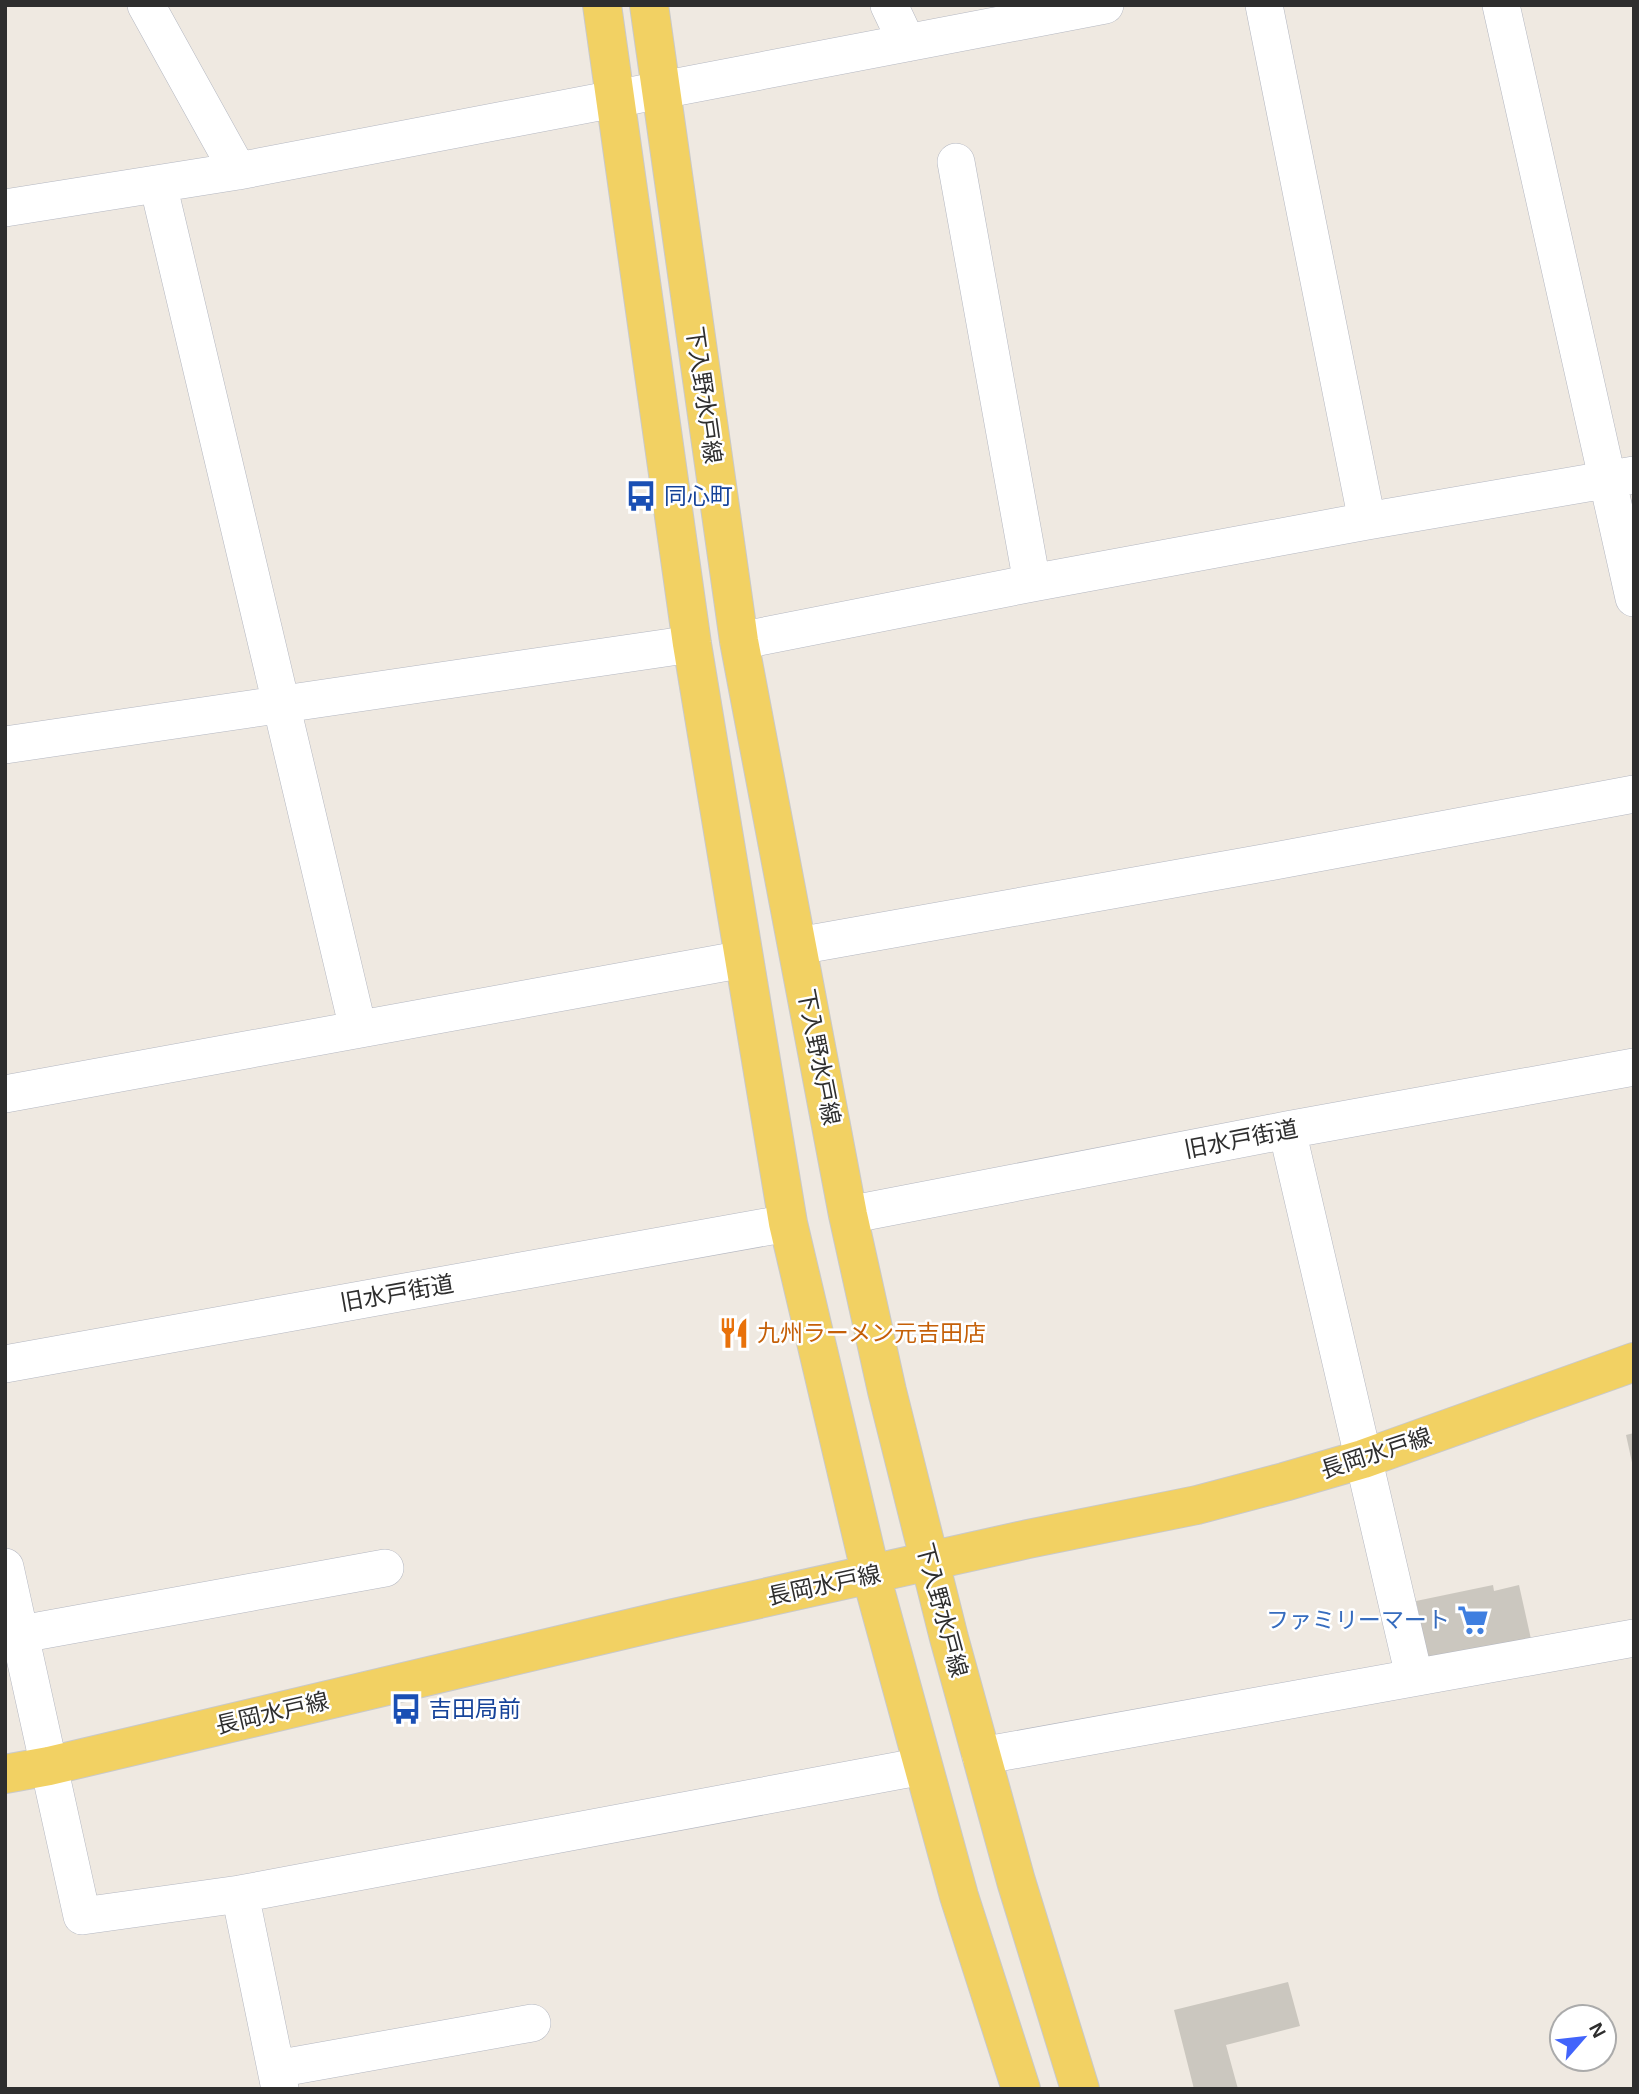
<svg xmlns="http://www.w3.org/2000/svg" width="1639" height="2094" font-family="Arial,'Noto Sans JP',sans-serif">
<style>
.building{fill:#cbc7bf}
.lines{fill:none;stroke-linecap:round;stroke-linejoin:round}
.minor-casing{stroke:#b4b7c1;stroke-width:38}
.major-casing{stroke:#c9c9c9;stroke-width:40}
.minor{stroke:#fff;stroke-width:37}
.major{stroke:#f2d163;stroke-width:38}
.labels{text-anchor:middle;stroke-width:5;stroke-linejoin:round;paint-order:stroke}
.street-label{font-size:23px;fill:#2e2e2e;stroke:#fff}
.transit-label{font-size:23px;fill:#164399;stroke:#fff;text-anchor:start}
.food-label{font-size:23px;fill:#c56008;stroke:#fff;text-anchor:start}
.shop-label{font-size:23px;fill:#366cbe;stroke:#fff;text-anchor:end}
</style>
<rect width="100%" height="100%" fill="#efe9e1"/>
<path class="building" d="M1634 1433V1467H1633L1626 1435Z
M1493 1585 1494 1591 1519 1585 1531 1639 1429 1661 1416 1601Z
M1288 1982 1300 2026 1226 2045 1238 2089H1194L1174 2010Z"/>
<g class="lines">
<defs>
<path id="minor" d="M146 5 238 171
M889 5 907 43
M1264 5 1367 521
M1501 5 1634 598
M956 162 1032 583
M158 184 358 1029
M5 208 238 171 1105 5
M739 641 1032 583 1367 521 1634 475
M5 745 692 644
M798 946 1269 862 1634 794
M5 1094 744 959
M1287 1130 1414 1676
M848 1215 1287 1130 1634 1067
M5 1364 788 1223
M5 1567 82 1916 240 1894 923 1766
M5 1637 385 1568
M981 1756 1634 1638
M240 1894 280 2089
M276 2069 532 2023"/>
<path id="major" d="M602 5 692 644 788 1223 871 1575 959 1896 1021 2089
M649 5 739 641 848 1215 887 1391 949 1638 1016 1881 1080 2089
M5 1774 49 1766 674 1618 1028 1539 1197 1505 1284 1482 1363 1459 1634 1362"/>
</defs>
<use href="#minor" class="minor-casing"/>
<use href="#major" class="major-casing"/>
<use href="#minor" class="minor"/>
<use href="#major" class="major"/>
</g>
<defs>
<symbol id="bus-bare" viewBox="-9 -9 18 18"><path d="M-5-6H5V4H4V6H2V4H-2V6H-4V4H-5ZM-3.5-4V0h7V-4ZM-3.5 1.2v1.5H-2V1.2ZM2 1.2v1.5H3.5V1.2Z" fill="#1a4fb4" stroke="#fff" stroke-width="2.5" paint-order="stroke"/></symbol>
<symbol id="restaurant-bare" viewBox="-9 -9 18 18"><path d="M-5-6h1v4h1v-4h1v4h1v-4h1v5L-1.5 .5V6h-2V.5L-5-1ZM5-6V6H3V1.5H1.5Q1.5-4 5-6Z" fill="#e8710a" stroke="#fff" stroke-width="2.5" paint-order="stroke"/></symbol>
<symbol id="supermarket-bare" viewBox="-9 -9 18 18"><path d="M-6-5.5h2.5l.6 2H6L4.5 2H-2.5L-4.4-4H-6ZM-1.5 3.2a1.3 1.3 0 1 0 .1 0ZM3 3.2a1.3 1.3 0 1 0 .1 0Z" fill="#3f7fe0" stroke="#fff" stroke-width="2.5" paint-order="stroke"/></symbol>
</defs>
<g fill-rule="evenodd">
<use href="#bus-bare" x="619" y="474" width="44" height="44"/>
<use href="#restaurant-bare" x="712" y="1311" width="44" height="44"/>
<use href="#supermarket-bare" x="1451" y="1598" width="44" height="44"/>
<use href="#bus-bare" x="384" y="1687" width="44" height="44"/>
</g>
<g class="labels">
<g class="street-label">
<text transform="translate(704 395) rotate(82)" y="8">下入野水戸線</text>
<text transform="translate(819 1057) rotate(79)" y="8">下入野水戸線</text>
<text transform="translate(1241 1139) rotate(-11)" y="8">旧水戸街道</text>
<text transform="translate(397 1293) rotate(-10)" y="8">旧水戸街道</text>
<text transform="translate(1376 1453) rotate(-18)" y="8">長岡水戸線</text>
<text transform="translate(824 1585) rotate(-12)" y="8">長岡水戸線</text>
<text transform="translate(942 1610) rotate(75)" y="8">下入野水戸線</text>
<text transform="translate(272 1713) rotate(-13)" y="8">長岡水戸線</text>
</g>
<g class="transit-label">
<text x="664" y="504">同心町</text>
<text x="429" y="1717">吉田局前</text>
</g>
<g class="food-label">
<text x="757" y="1341">九州ラーメン元吉田店</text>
</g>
<g class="shop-label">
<text x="1450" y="1628">ファミリーマート</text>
</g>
</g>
<rect width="1639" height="2094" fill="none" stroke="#2e2e2e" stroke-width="14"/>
<g transform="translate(1583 2038) rotate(62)"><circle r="33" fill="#ffffff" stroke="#ababab" stroke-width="2"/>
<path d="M0-5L12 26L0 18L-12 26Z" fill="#4264fb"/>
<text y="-10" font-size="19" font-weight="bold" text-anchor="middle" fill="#2e2e2e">N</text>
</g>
</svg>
